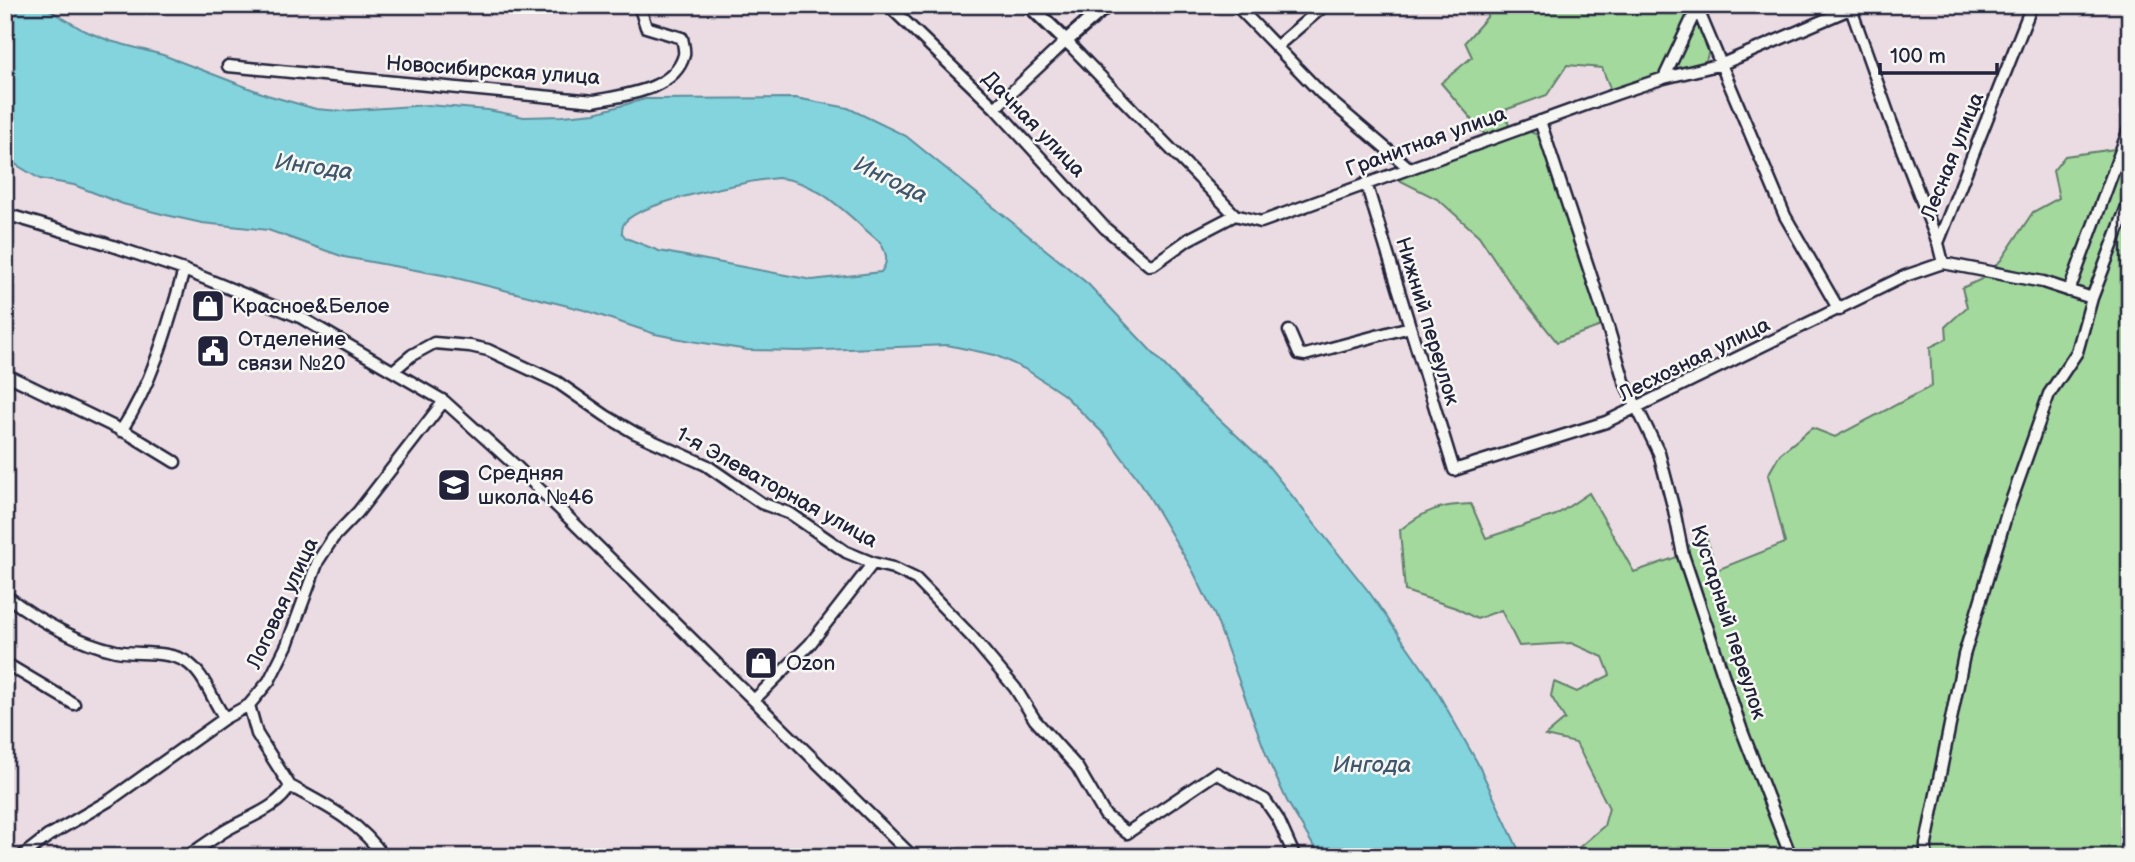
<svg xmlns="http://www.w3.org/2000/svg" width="2135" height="862" font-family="'Balsamiq Sans',sans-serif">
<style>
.green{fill:#a3d99d;stroke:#627e6c;stroke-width:2}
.water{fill:#84d4dd;stroke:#5d8d9c;stroke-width:2;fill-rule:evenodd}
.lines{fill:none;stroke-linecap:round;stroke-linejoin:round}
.minor-casing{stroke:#22223b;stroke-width:15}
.tertiary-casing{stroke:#22223b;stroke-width:18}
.minor{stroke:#f6f6f2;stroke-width:10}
.tertiary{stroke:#f6f6f2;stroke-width:12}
.labels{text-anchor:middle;stroke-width:5;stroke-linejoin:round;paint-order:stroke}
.street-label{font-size:21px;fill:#22223b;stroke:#f6f6f2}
.poi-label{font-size:21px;fill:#22223b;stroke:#f6f6f2;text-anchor:start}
.water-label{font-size:23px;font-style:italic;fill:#3f576c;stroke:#f6f6f2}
</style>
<rect width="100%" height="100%" fill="#ebdce3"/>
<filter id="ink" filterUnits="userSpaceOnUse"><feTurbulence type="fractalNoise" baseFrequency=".0143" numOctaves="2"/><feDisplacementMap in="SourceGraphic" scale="14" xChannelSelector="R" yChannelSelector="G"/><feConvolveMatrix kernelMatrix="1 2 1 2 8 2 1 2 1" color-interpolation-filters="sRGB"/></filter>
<g filter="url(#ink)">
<path class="green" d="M1487 5H1689L1709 50 1706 61 1612 93 1602 68 1567 65 1547 95 1505 110 1510 130 1488 138 1441 83 1472 57 1465 42 1487 17Z
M1521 128 1545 138 1607 324 1557 342 1512 286 1479 236 1439 200 1389 175Z
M2130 128V857H1568L1604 826 1609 808 1576 743 1545 736 1565 719 1551 696 1554 682 1577 692 1610 675 1603 657 1571 643 1519 646 1501 610 1477 619 1456 608 1405 591 1400 530C1425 510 1440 505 1471 504L1486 538 1556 515 1589 493 1634 572 1683 555 1703 527 1717 570 1785 543 1768 475 1780 454 1812 428 1835 437 1932 386 1930 347 1947 339 1946 326 1967 307 1962 288 1982 279 2001 260 2033 212 2059 198 2053 171 2065 156 2122 148Z"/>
<path class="water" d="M5 5H41L83 30 110 41 163 55 267 95 316 109 340 111 428 105 488 110 524 117 563 116 595 113 645 99 796 98 848 108 906 136 1088 284 1186 388 1265 462 1369 592 1430 679 1477 762 1522 857H1320L1287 801 1269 762 1215 616 1193 571 1141 483 1106 436 1064 395 1027 370 995 355 947 345 799 351 748 350 691 341 655 334 584 310 448 276 344 257 268 230 202 223 166 215 123 204 74 185 40 179 5 158ZM778 178C820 181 849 217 880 242 887 254 889 261 881 272L812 280 659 251 626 238 622 233C622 229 622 226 625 222 641 202 751 180 778 178Z"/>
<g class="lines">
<defs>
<path id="minor" d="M888 5 995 108 1105 228 1149 265 1154 264 1189 239 1235 215 1261 222 1616 94 1664 78 1722 64 1859 5
M1236 5 1321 93 1409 168
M1696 5 1785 216 1839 310
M1851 9 1891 121 1938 243 1943 263
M1277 46 1325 5
M228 66 594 101C625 95 675 90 684 55 685 50 683 43 682 38L646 27 639 5
M1664 78 1697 8
M995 108 1066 41 1235 215
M1540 121 1607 324 1624 381 1659 453 1674 510 1683 555 1742 731 1791 857
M1366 183 1454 470 1606 422 1905 276 1943 263 2043 282 2092 298
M5 214 104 243 184 270 300 317 444 401 517 467 913 857
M1938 243 2032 5
M2069 291 2130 126
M1289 331 1299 354 1305 355 1410 327
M394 370 412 355 434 343 470 346 488 350 557 382 606 416 635 433 706 465 761 503 791 514 846 552 873 563 893 568 916 579 972 637 1015 688 1035 720 1077 767 1105 815 1127 833 1216 773 1265 800 1278 819 1295 857
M5 374 129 434 175 462
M121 431C153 382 168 326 184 270
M5 595C38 620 75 642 116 651 137 655 165 650 185 661 205 673 212 701 225 718
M5 663 74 704
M754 700 810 644 873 563
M290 786C327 806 359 821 384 857
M21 857 48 836 110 800 225 718 249 705 269 681 287 645 318 561 333 538 358 512 444 401
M187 857C199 848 211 840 223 832 245 818 278 809 290 786L257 734 249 705
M1926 857V844L1964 655 2007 513 2049 394 2077 352 2092 298 2130 199"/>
<path id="tertiary" d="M1029 5 1066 41 1107 5"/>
</defs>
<use href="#minor" class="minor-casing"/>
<use href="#tertiary" class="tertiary-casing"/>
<use href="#minor" class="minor"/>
<use href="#tertiary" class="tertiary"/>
</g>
</g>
<defs>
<symbol id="shop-square" viewBox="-11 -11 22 22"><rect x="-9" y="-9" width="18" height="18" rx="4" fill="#22223b" stroke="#f6f6f2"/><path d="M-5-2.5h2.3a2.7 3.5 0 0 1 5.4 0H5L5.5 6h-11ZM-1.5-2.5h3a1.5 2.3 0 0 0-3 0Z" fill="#fff"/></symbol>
<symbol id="civic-square" viewBox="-11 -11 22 22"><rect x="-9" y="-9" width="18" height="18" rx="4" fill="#22223b" stroke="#f6f6f2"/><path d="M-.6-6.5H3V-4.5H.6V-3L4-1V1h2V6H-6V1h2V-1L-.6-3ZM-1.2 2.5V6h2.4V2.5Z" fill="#fff"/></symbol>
<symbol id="school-square" viewBox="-11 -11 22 22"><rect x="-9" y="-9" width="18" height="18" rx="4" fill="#22223b" stroke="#f6f6f2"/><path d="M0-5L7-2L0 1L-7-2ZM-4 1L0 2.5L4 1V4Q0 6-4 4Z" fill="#fff"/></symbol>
</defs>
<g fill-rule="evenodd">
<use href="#shop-square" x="189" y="287" width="38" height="38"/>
<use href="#civic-square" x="194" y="332" width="38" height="38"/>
<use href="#school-square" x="435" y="466" width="38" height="38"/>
<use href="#shop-square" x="742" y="644" width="38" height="38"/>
</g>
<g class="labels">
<g class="street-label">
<text transform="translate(493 70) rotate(4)" y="7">Новосибирская улица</text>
<text transform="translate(1034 124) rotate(46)" y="7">Дачная улица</text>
<text transform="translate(1426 141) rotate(-20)" y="7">Гранитная улица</text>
<text transform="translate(1952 156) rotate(-68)" y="7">Лесная улица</text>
<text transform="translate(1428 321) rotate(73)" y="7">Нижний переулок</text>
<text transform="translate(1694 359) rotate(-26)" y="7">Лесхозная улица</text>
<text transform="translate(777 487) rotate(29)" y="7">1-я Элеваторная улица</text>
<text transform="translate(282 603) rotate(-65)" y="7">Логовая улица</text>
<text transform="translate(1729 622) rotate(72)" y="7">Кустарный переулок</text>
</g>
<g class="poi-label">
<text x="232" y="313">Красное&amp;Белое</text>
<text x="238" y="346">Отделение<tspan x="238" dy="24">связи №20</tspan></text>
<text x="478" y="480">Средняя<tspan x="478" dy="24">школа №46</tspan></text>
<text x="786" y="670">Ozon</text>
</g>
<g class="water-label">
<text transform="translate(314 166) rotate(8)" y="8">Ингода</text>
<text transform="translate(891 179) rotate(26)" y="8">Ингода</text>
<text x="1372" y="772">Ингода</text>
</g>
</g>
<rect width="2135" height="862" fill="none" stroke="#f6f6f2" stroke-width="28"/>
<rect x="14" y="14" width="2107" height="834" fill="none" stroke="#22223b" stroke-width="2.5" filter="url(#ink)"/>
<path d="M1880 63v10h117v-10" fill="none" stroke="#22223b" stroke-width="3.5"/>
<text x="1890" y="63" font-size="21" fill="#22223b" stroke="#f6f6f2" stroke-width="5" paint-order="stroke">100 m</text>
</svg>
